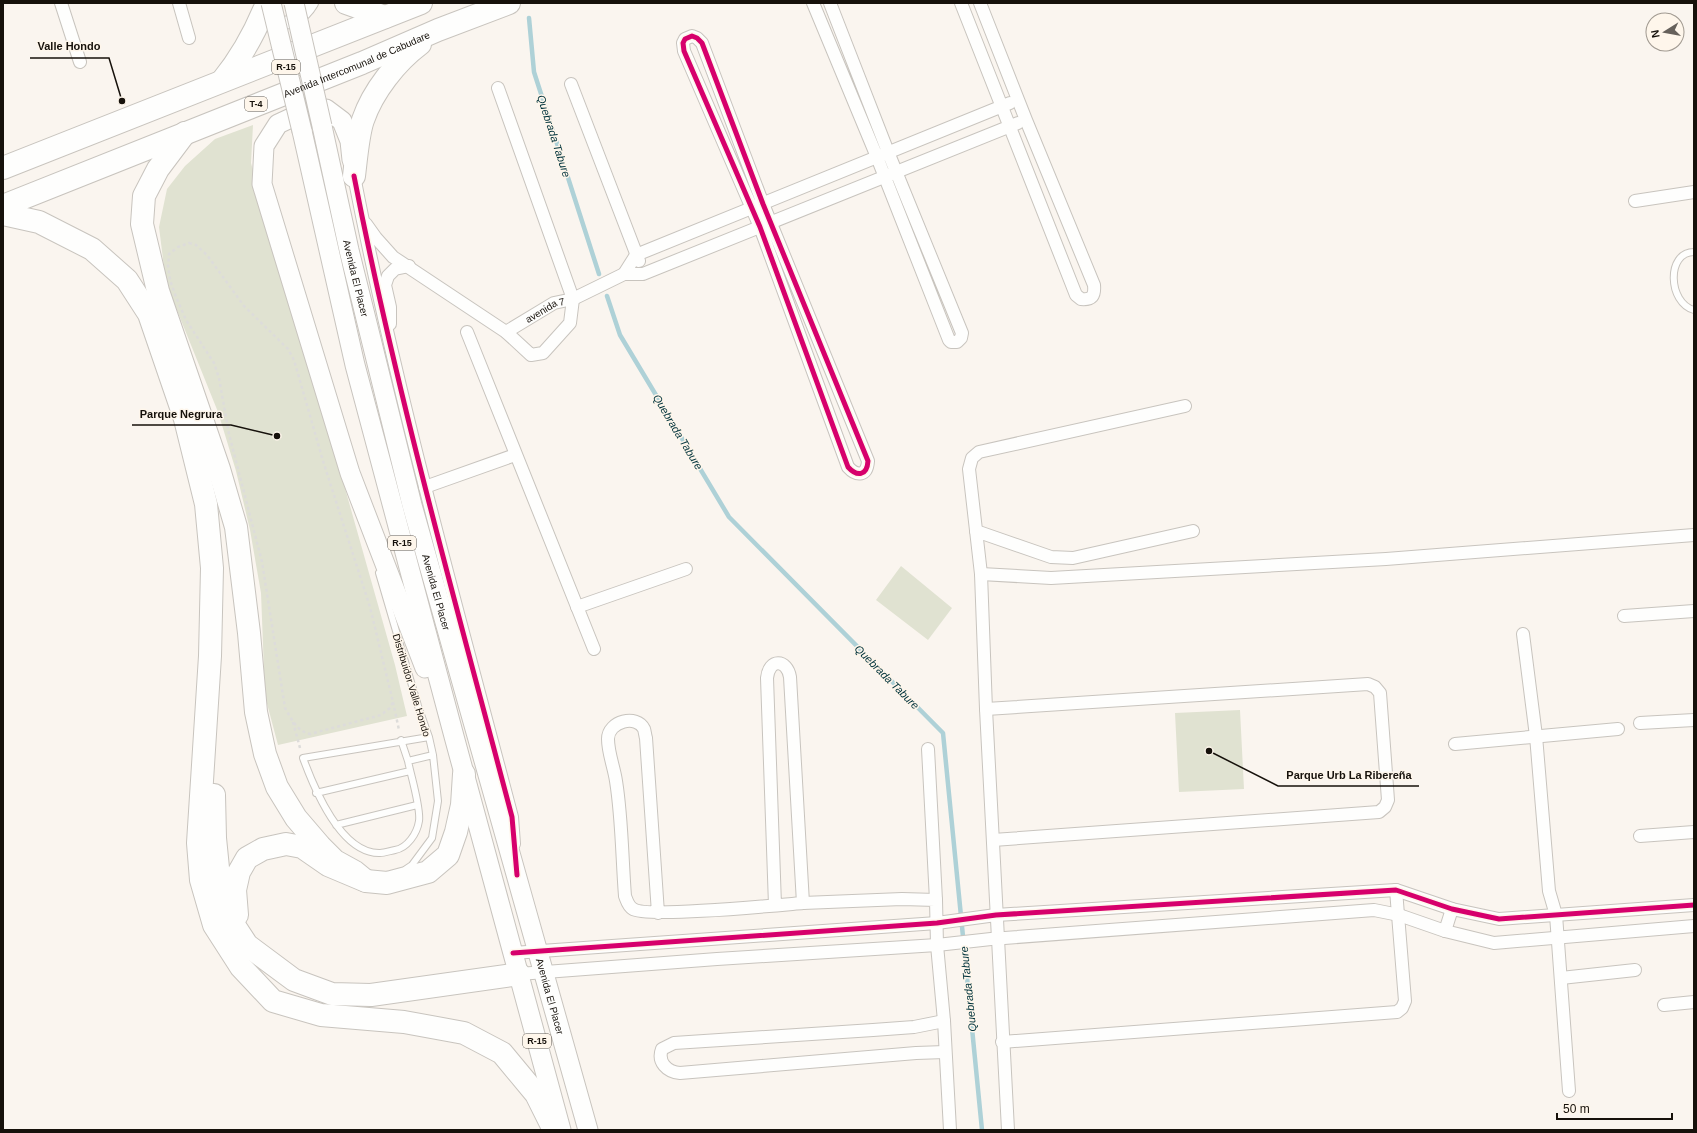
<svg xmlns="http://www.w3.org/2000/svg" width="1697" height="1133" font-family="Helvetica,sans-serif">
<style>
.green{fill:#e0e2d1}
.lines{fill:none;stroke-linecap:round;stroke-linejoin:round}
.stream{stroke:#aed1d7;stroke-width:4.5}
.lane-casing{stroke:#c8c4be;stroke-width:8}
.street-casing{stroke:#c8c4be;stroke-width:14}
.primary-casing{stroke:#c8c4be;stroke-width:21}
.highway-casing{stroke:#c8c4be;stroke-width:24}
.path{stroke:#dddcda;stroke-width:2.5;stroke-dasharray:3 3;stroke-linecap:butt}
.lane{stroke:#fefefd;stroke-width:6}
.street{stroke:#fefefd;stroke-width:12}
.primary{stroke:#fefefd;stroke-width:19}
.highway{stroke:#fefefd;stroke-width:22}
.primary-bridge-casing{stroke:#c8c4be;stroke-width:21;stroke-linecap:butt}
.primary-bridge{stroke:#fefefd;stroke-width:19}
.cycleway-casing{stroke:#fef6eb;stroke-width:8}
.cycleway{stroke:#d6006c;stroke-width:5}
.labels{text-anchor:middle;stroke-width:3;stroke-linejoin:round;paint-order:stroke}
.shield{fill:#fef6eb;stroke:#5c564e;stroke-width:1}
.shield-label{font-size:9px;font-weight:bold;fill:#16110b}
.street-label{font-size:10px;fill:#16110b;stroke:#fef6eb}
.water-label{font-size:11px;font-style:italic;fill:#00333c;stroke:#fef6eb}
.leader{fill:none;stroke:#16110b;stroke-width:1.5}
.callout-dot{fill:#16110b;stroke:#fef6eb;stroke-width:1.5}
.callout-label{font-size:11px;text-anchor:middle;font-weight:bold;fill:#16110b;stroke:#fef6eb;stroke-width:3;stroke-linejoin:round;paint-order:stroke}
</style>
<rect width="100%" height="100%" fill="#faf5ef"/>
<path class="green" d="M253 125 251 163 263 210 337 460 395 665 407 716 278 745 265 696 261 593 250 530 236 471 218 412 166 283 159 227 167 189 185 166 215 139Z
M901 566 952 608 928 640 876 600Z
M1240 710 1244 789 1179 792 1175 713Z"/>
<g class="lines">
<path class="stream" d="M529 18 534 72 599 274
M607 296 620 335 729 517 943 733 982 1130"/>
<defs>
<path id="lane" d="M1694 252C1666 252 1668 303 1694 310
M379 573 418 706 429 737 433 755 438 801 432 838 412 865 406 869
M429 737 303 758C314 788 341 854 380 853 384 853 390 851 395 850 407 848 417 834 419 821 421 808 411 776 408 761L433 755
M401 740 408 761
M316 793 410 771
M336 825 417 805"/>
<g id="street">
<path d="M61 3 80 62"/>
<path d="M179 3 189 38"/>
<path d="M813 3 877 157 949 340 951 342H957L961 338 962 333 888 152 830 3"/>
<path d="M961 3 1076 295 1081 299C1092 300 1095 296 1094 285L1026 120 980 3"/>
<path d="M271 18C286 30 304 17 312 3"/>
<path d="M692 36 697 38 702 43 763 204 868 461C867 476 857 477 848 467L760 227 684 51 683 43 685 39Z"/>
<path d="M571 84 639 261"/>
<path d="M354 176C396 392 456 604 512 817L514 844"/>
<path d="M1635 201 1694 192"/>
<path d="M366 224 376 238 393 257 506 332 531 355 543 353 570 323 573 299 498 88"/>
<path d="M624 274 636 255 1010 103"/>
<path d="M390 324V307L385 285 388 276 395 269 409 266"/>
<path d="M467 332 594 649"/>
<path id="s1" d="M506 332 554 303 573 299 624 274H643L1018 123"/>
<path d="M425 487 515 455"/>
<path d="M976 531 1051 557 1073 558 1193 531"/>
<path d="M981 574 1051 578 1386 559 1694 535"/>
<path d="M577 607 686 569"/>
<path d="M1624 616 1694 611"/>
<path d="M1523 634 1536 736 1549 891 1556 915 1569 1091"/>
<path d="M986 709 1368 684 1375 687 1380 693 1388 800 1385 807 1379 812 993 840"/>
<path d="M1640 723 1694 720"/>
<path d="M1455 744 1618 729"/>
<path d="M928 749 936 900"/>
<path d="M1640 836 1694 832"/>
<path d="M803 903 902 899 936 900 937 945 944 1021 950 1130"/>
<path d="M658 913 646 738C645 735 645 732 644 729 637 714 608 721 608 739 608 753 614 767 616 781 622 818 622 858 625 896 627 901 628 906 633 909 646 918 779 905 803 903L790 677C787 659 769 658 767 678L775 905"/>
<path d="M1445 931 1452 909"/>
<path d="M513 953 937 923 996 915 1396 890 1452 909 1499 919 1694 905"/>
<path d="M519 974 717 959 937 945 991 939 1374 910 1399 915 1445 931 1494 943 1694 926"/>
<path d="M1561 978 1635 970"/>
<path d="M1664 1005 1694 1002"/>
<path d="M944 1021 914 1027 873 1030 674 1043 662 1049C657 1062 667 1072 680 1073L916 1053 945 1052"/>
<path d="M1002 1042 1397 1012 1402 1008 1405 1001 1396 890"/>
<path d="M1008 1130 986 709 981 574 969 469 972 458 979 452 1185 406"/>
</g>
<g id="primary">
<path id="s2" d="M322 126 349 250 412 505 588 1130"/>
<path d="M302 131 355 365 455 740 561 1130"/>
<path d="M352 160 350 141 342 121 326 109 306 111 278 124 264 146 262 184 350 473 425 668"/>
</g>
<g id="highway">
<path d="M346 3 385 17"/>
<path d="M222 81C240 59 253 36 264 10"/>
<path d="M185 133 158 169 144 196 142 224 158 291 219 469 236 527 249 633 256 712 265 754 277 787 296 818 320 846 335 861 355 872 366 881"/>
<path d="M3 168 421 3"/>
<path d="M354 176C356 160 358 134 363 120 373 91 396 62 420 44"/>
<path id="s3" d="M3 206 362 63 438 30 509 3"/>
<path d="M3 214 39 222 92 249 127 280 149 314 185 419 206 504 212 568 210 656 198 843 201 880 214 925 241 967 273 1001 321 1015 404 1022 464 1033 502 1053 536 1094 554 1130"/>
<path d="M214 795 215 838 220 888 230 919 247 945 294 980 332 994 371 995 519 974"/>
<path d="M237 915 235 890 239 872 247 858 263 849 286 844 302 847 328 865 366 881 387 883 428 872 448 855 456 832 462 805 464 774"/>
</g>
</defs>
<use href="#lane" class="lane-casing"/>
<use href="#street" class="street-casing"/>
<use href="#primary" class="primary-casing"/>
<use href="#highway" class="highway-casing"/>
<path class="path" d="M189 243 196 245 207 255 244 306 288 349 294 360 323 461 370 607 393 702 390 708 381 715 310 734C297 731 292 720 285 708L262 562 229 434 219 378 214 363 186 320 176 297 170 280 168 266 169 254 178 247Z
M393 702 399 730
M293 722 300 748"/>
<use href="#lane" class="lane"/>
<use href="#street" class="street"/>
<use href="#primary" class="primary"/>
<use href="#highway" class="highway"/>
<defs>
<path id="primary-bridge" d="M271 3 302 131
M294 3 322 126"/>
</defs>
<use href="#primary-bridge" class="primary-bridge-casing"/>
<use href="#primary-bridge" class="primary-bridge"/>
<defs>
<path id="cycleway" d="M692 36 697 38 702 43 763 204 868 461C867 476 857 477 848 467L760 227 684 51 683 43 685 39Z
M354 176C396 392 456 604 512 817L517 875
M513 953 937 923 996 915 1396 890 1452 909 1499 919 1694 905"/>
</defs>
<use href="#cycleway" class="cycleway-casing"/>
<use href="#cycleway" class="cycleway"/>
</g>
<g class="labels">
<g class="shield">
<rect x="272" y="60" width="28" height="14" rx="3"/>
<rect x="245" y="97" width="22" height="14" rx="3"/>
<rect x="388" y="536" width="28" height="14" rx="3"/>
<rect x="523" y="1034" width="28" height="14" rx="3"/>
</g>
<g class="shield-label">
<text x="286" y="70">R-15</text>
<text x="256" y="107">T-4</text>
<text x="402" y="546">R-15</text>
<text x="537" y="1044">R-15</text>
</g>
<g class="street-label">
<text dy="4" stroke="none"><textPath href="#s3" startOffset="381">Avenida Intercomunal de Cabudare</textPath></text>
<text dy="4" stroke="none"><textPath href="#s2" startOffset="156">Avenida El Placer</textPath></text>
<text dy="4" stroke="none"><textPath href="#s1" startOffset="45">avenida 7</textPath></text>
<text dy="4" stroke="none"><textPath href="#s2" startOffset="480">Avenida El Placer</textPath></text>
<text transform="translate(412 685) rotate(73)" y="4">Distribuidor Valle Hondo</text>
<text dy="4" stroke="none"><textPath href="#s2" startOffset="900">Avenida El Placer</textPath></text>
</g>
<g class="water-label">
<text transform="translate(554 136) rotate(72)" y="4">Quebrada Tabure</text>
<text transform="translate(678 432) rotate(59)" y="4">Quebrada Tabure</text>
<text transform="translate(887 677) rotate(45)" y="4">Quebrada Tabure</text>
<text transform="translate(968 989) rotate(-96)" y="4">Quebrada Tabure</text>
</g>
</g>
<path class="leader" d="M122 101L109 58H30M277 436L231 425H132M1209 751L1278 786H1419"/>
<g class="callout-dot">
<circle cx="122" cy="101" r="4"/>
<circle cx="277" cy="436" r="4"/>
<circle cx="1209" cy="751" r="4"/>
</g>
<g class="callout-label">
<text x="69" y="50">Valle Hondo</text>
<text x="181" y="418">Parque Negrura</text>
<text x="1349" y="779">Parque Urb La Ribereña</text>
</g>
<rect width="1697" height="1133" fill="none" stroke="#16110b" stroke-width="8"/>
<g transform="translate(1665 32) rotate(259)"><circle r="19" fill="#fef6eb" stroke="#a19a91"/>
<path d="M0-3L7 15L0 10L-7 15Z" fill="#66615b"/>
<text y="-6" font-size="11" font-weight="bold" text-anchor="middle" fill="#16110b">N</text>
</g>
<path d="M1557 1113v6h115v-6" fill="none" stroke="#16110b" stroke-width="2"/>
<text x="1563" y="1113" font-size="12" fill="#16110b" stroke="#fef6eb" stroke-width="3" paint-order="stroke">50 m</text>
</svg>
